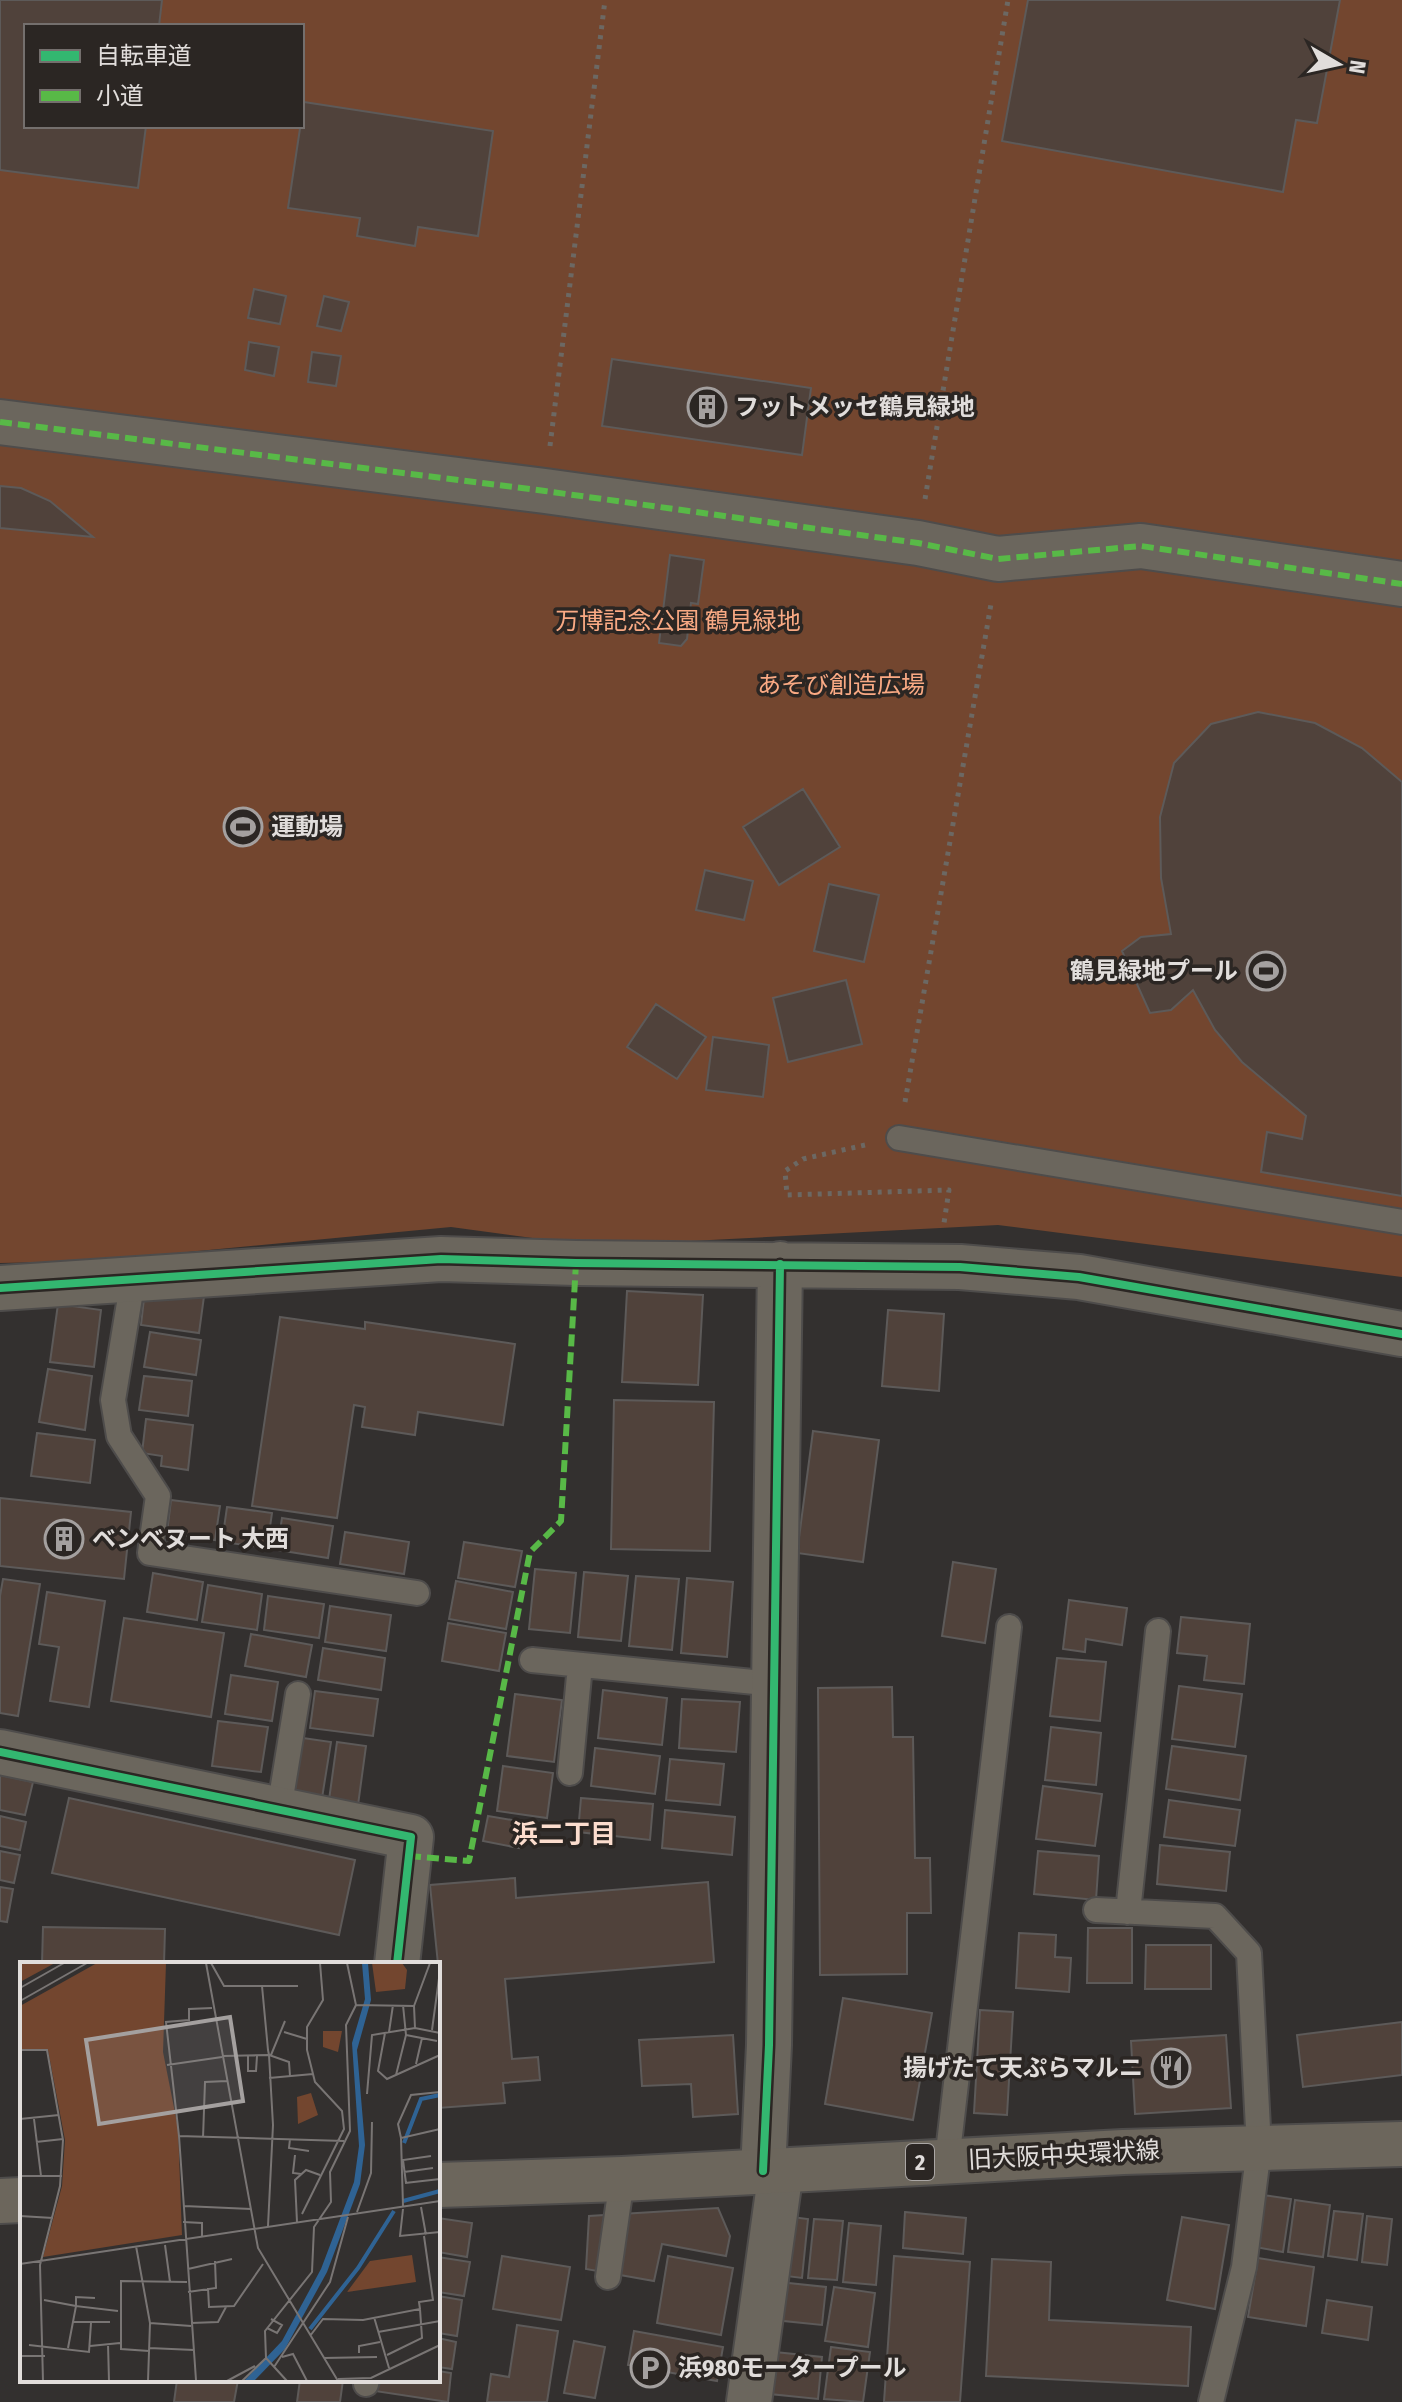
<svg xmlns="http://www.w3.org/2000/svg" width="1402" height="2402" font-family="'Fira Sans Condensed','Noto Sans JP',sans-serif">
<style>
.green{fill:#73462f;fill-rule:evenodd}
.building{fill:#50423b;stroke:#5d5a59;stroke-width:2}
.lines{fill:none;stroke-linecap:round;stroke-linejoin:round}
.lane-casing{stroke:#4e4c4b;stroke-width:28}
.street-casing{stroke:#4e4c4b;stroke-width:48}
.primary-casing{stroke:#4e4c4b;stroke-width:48}
.path{stroke:#6c6863;stroke-width:5;stroke-dasharray:4 6;stroke-linecap:butt}
.lane{stroke:#6b665d;stroke-width:24}
.street{stroke:#6b665d;stroke-width:44}
.primary{stroke:#6c665c;stroke-width:44}
.quiet{stroke:#58b947;stroke-width:6;stroke-dasharray:12 6;stroke-linecap:butt}
.cycleway-casing{stroke:#2b2623;stroke-width:13}
.cycleway{stroke:#33b770;stroke-width:8}
.labels{text-anchor:middle;stroke-width:7;stroke-linejoin:round;paint-order:stroke}
.shield{fill:#2b2623;stroke:#aaa6a4;stroke-width:2}
.shield-label{font-size:22px;font-weight:bold;fill:#e1dddb}
.poi-label{font-size:24px;font-weight:bold;fill:#e1dddb;stroke:#2b2623;text-anchor:start}
.park-label{font-size:24px;fill:#faaa84;stroke:#2b2623}
.street-label{font-size:24px;fill:#e1dddb;stroke:#2b2623}
.neighbourhood-label{font-size:26px;font-weight:bold;fill:#fcddce;stroke:#2b2623}
.inset-river{fill:none;stroke:#2f6394;stroke-width:4}
.inset-road{fill:none;stroke:#797574;stroke-width:2}
.view{fill:#a4a09f;fill-opacity:0.15;stroke:#a4a09f;stroke-width:4}
.inset-edge{fill:none;stroke:#e1dddb;stroke-width:4}
</style>
<rect width="100%" height="100%" fill="#33302f"/>
<path class="green" d="M0 0H1402V1277L998 1225 593 1246 451 1227 93 1261 0 1263ZM26 26H302V126H26Z"/>
<path class="building" d="M0 0H162L159 26H26V126H146L138 188 0 170Z
M1028 0H1340L1317 123 1296 120 1283 192 1002 141Z
M304 102 493 131 478 236 418 227 415 246 357 236 360 218 288 208Z
M254 289 286 296 280 324 248 318Z
M324 296 349 302 341 331 317 326Z
M249 342 279 347 274 376 245 370Z
M312 352 341 356 336 386 308 382Z
M612 359 811 388 802 455 602 426Z
M0 486 21 488 50 501 93 537 0 528Z
M670 555 704 560 698 604 691 603 687 639 681 646 659 643Z
M1258 712 1315 723 1362 748 1402 782V1196L1261 1172 1267 1132 1302 1139 1306 1116 1242 1062 1215 1030 1193 990 1171 1010 1150 1013 1122 951 1141 937 1171 934 1161 878 1160 817 1174 763 1211 724Z
M803 789 840 847 779 885 743 827Z
M705 870 753 881 744 920 696 910Z
M829 884 879 895 864 962 814 951Z
M846 980 862 1044 788 1062 773 998Z
M656 1004 706 1037 677 1079 627 1047Z
M713 1037 769 1045 763 1097 706 1090Z
M205 1289 199 1333 141 1325 145 1290Z
M627 1291 703 1295 698 1385 622 1382Z
M58 1304 101 1310 94 1367 50 1362Z
M888 1310 944 1314 939 1391 882 1386Z
M280 1317 365 1329V1322L515 1344 503 1425 418 1412 415 1435 362 1427 365 1407 354 1405 337 1518 252 1506Z
M150 1332 201 1340 196 1375 144 1367Z
M48 1369 92 1376 85 1430 39 1422Z
M144 1376 192 1381 188 1416 139 1410Z
M614 1400 714 1402 710 1551 611 1549Z
M146 1419 193 1425 188 1470 161 1466 162 1456 142 1453Z
M813 1431 879 1440 863 1562 797 1553Z
M37 1433 95 1440 90 1483 31 1476Z
M0 1498 131 1512 124 1579 0 1566Z
M171 1500 220 1506 215 1540 167 1533Z
M227 1507 272 1513 267 1548 222 1542Z
M282 1518 333 1526 328 1558 277 1550Z
M345 1532 409 1542 404 1574 340 1564Z
M464 1542 522 1551 515 1587 458 1578Z
M953 1562 996 1569 985 1643 942 1636Z
M535 1569 576 1573 570 1633 529 1629Z
M584 1572 628 1576 621 1641 578 1637Z
M153 1573 203 1582 197 1620 147 1612Z
M636 1576 679 1579 672 1650 629 1646Z
M687 1578 733 1582 727 1657 681 1653Z
M3 1579 40 1584 18 1716 0 1713V1596Z
M456 1581 513 1592 506 1629 449 1619Z
M208 1585 262 1594 257 1630 202 1622Z
M47 1592 105 1601 89 1707 50 1701 59 1647 39 1644Z
M268 1596 324 1604 319 1638 264 1630Z
M1069 1600 1127 1608 1122 1645 1086 1639 1085 1652 1063 1649Z
M330 1606 391 1615 386 1651 325 1642Z
M1181 1617 1250 1624 1244 1684 1204 1680 1207 1656 1177 1653Z
M124 1618 224 1633 211 1717 111 1701Z
M448 1623 506 1633 499 1671 442 1661Z
M251 1634 312 1645 306 1677 245 1666Z
M323 1648 385 1658 381 1690 318 1680Z
M1057 1658 1106 1662 1100 1721 1050 1716Z
M231 1675 278 1682 272 1721 225 1714Z
M1179 1686 1242 1694 1235 1747 1172 1739Z
M892 1687 893 1737H913L915 1858H930L931 1913H907V1974L820 1975 818 1688Z
M603 1690 667 1698 662 1745 598 1738Z
M315 1691 378 1699 373 1736 310 1728Z
M515 1694 562 1700 554 1762 507 1756Z
M682 1699 740 1702 736 1752 679 1748Z
M218 1721 268 1727 261 1772 212 1766Z
M1051 1727 1101 1733 1096 1785 1045 1780Z
M303 1738 331 1742 322 1798 294 1793Z
M337 1742 366 1746 358 1805 329 1800Z
M1172 1746 1246 1756 1240 1800 1166 1789Z
M595 1748 660 1756 655 1794 591 1786Z
M670 1759 724 1764 720 1805 666 1800Z
M503 1766 553 1773 547 1818 497 1811Z
M0 1775 33 1782 25 1815 0 1810Z
M1043 1786 1102 1794 1095 1846 1036 1839Z
M69 1798 355 1860 339 1935 52 1873Z
M581 1798 653 1804 650 1840 578 1832Z
M1169 1800 1240 1810 1235 1846 1164 1837Z
M665 1810 735 1817 732 1855 662 1848Z
M0 1816 26 1822 20 1850 0 1846Z
M488 1816 524 1822 519 1848 483 1841Z
M1160 1845 1230 1852 1226 1891 1157 1884Z
M0 1851 20 1855 14 1883 0 1880Z
M1038 1851 1099 1856 1096 1900 1034 1894Z
M515 1878 516 1898 708 1882 714 1962 505 1979 512 2059 538 2057 540 2080 503 2083 505 2103 438 2108V1964L430 1885Z
M0 1887 13 1889 7 1922 0 1921Z
M43 1927 165 1929 164 1964H42Z
M1088 1928H1132V1983H1087Z
M1019 1933 1056 1935 1055 1957 1071 1958 1069 1992 1016 1988Z
M1146 1945H1211V1989H1145Z
M843 1998 932 2013 913 2120 825 2104Z
M980 2010 1013 2012 1007 2115 974 2113Z
M1402 2022V2075L1303 2087 1297 2035Z
M733 2035 738 2114 693 2117 691 2084 642 2086 639 2040Z
M1226 2035 1231 2108 1135 2114 1131 2041Z
M1263 2195 1291 2199 1283 2252 1255 2247Z
M1295 2200 1330 2205 1323 2257 1288 2252Z
M718 2208 730 2236 726 2256 662 2244 654 2281 586 2269 589 2216Z
M1334 2211 1363 2214 1357 2260 1328 2256Z
M905 2212 966 2218 963 2254 903 2248Z
M784 2216 808 2219 802 2278 778 2275Z
M1367 2216 1392 2219 1387 2265 1362 2262Z
M1182 2217 1229 2225 1215 2309 1167 2300Z
M438 2218 472 2223 467 2257 438 2252Z
M814 2219 843 2221 837 2280 808 2278Z
M849 2223 881 2226 876 2285 843 2282Z
M502 2256 570 2267 561 2320 493 2309Z
M668 2256 733 2268 721 2335 657 2323Z
M894 2256 970 2262 960 2402H884Z
M438 2257 470 2262 464 2296 438 2292Z
M1258 2258 1314 2267 1306 2326 1248 2317Z
M992 2259 1051 2262 1049 2320 1191 2327 1188 2386 986 2376Z
M779 2282 826 2287 822 2325 774 2320Z
M834 2287 875 2293 868 2347 825 2341Z
M438 2296 462 2300 457 2336 438 2333Z
M1327 2300 1372 2307 1368 2340 1322 2333Z
M517 2325 558 2331 547 2402H487L491 2374 509 2377Z
M634 2331 723 2347 717 2381 628 2365Z
M438 2338 456 2342 452 2369 438 2367Z
M574 2341 605 2347 595 2398 564 2393Z
M831 2347 870 2352 863 2402 824 2399Z
M775 2352 822 2357 818 2399 770 2394Z
M438 2371 451 2373 448 2402 375 2391 377 2380H438Z
M177 2380H238L234 2402H174Z
M300 2380H343L340 2402H297Z"/>
<g class="lines">
<defs>
<path id="lane" d="M899 1138 1402 1222
M133 1279 113 1400 119 1436 158 1496 150 1553 417 1593
M532 1660 774 1684
M570 1773 580 1665
M279 1810 298 1694
M1096 1910 1215 1916 1249 1953 1259 2148 1244 2267 1211 2402
M1128 1912 1158 1631
M947 2161 1009 1627
M608 2277 622 2179
M366 2384 367 2380"/>
<path id="street" d="M0 422 545 491 918 543 998 559 1141 546 1402 584
M0 1288 441 1259 576 1263 960 1267 1079 1277 1402 1334
M0 1752 411 1837 397 1964
M763 2171 769 2045 780 1264
M749 2402 781 2170"/>
<path id="primary" d="M438 2185 622 2179 1123 2152 1402 2144
M0 2201 22 2200"/>
</defs>
<use href="#lane" class="lane-casing"/>
<use href="#street" class="street-casing"/>
<use href="#primary" class="primary-casing"/>
<path class="path" d="M550 446 605 0
M925 499 1008 0
M905 1102 991 604
M865 1145 803 1159 785 1171 787 1195 949 1190 944 1223"/>
<use href="#lane" class="lane"/>
<use href="#street" class="street"/>
<use href="#primary" class="primary"/>
<path class="quiet" d="M0 422 545 491 918 543 998 559 1141 546 1402 584
M409 1856 469 1861 530 1552 561 1521 576 1263"/>
<defs>
<path id="cycleway" d="M0 1288 441 1259 576 1263 960 1267 1079 1277 1402 1334
M0 1752 411 1837 397 1964
M763 2171 769 2045 780 1264"/>
</defs>
<use href="#cycleway" class="cycleway-casing"/>
<use href="#cycleway" class="cycleway"/>
</g>
<defs>
<symbol id="building-ring" viewBox="-11 -11 22 22"><circle r="9.5" fill="#2b2623" stroke="#a4a09f" stroke-width="1.5"/><path d="M-4-6H4V6H1V3H-1V6H-4ZM-2.5-4.3h1.7v1.8h-1.7ZM.8-4.3h1.7v1.8H.8ZM-2.5-1h1.7V.8h-1.7ZM.8-1h1.7V.8H.8Z" fill="#a4a09f"/></symbol>
<symbol id="stadium-ring" viewBox="-11 -11 22 22"><circle r="9.5" fill="#2b2623" stroke="#a4a09f" stroke-width="1.5"/><path d="M0-5a6.5 5 0 1 0 0 10a6.5 5 0 1 0 0-10ZM-3.5-1.8h7v3.6h-7Z" fill="#a4a09f"/></symbol>
<symbol id="restaurant-ring" viewBox="-11 -11 22 22"><circle r="9.5" fill="#2b2623" stroke="#a4a09f" stroke-width="1.5"/><path d="M-5-6h1v4h1v-4h1v4h1v-4h1v5L-1.5 .5V6h-2V.5L-5-1ZM5-6V6H3V1.5H1.5Q1.5-4 5-6Z" fill="#a4a09f"/></symbol>
<symbol id="parking-ring" viewBox="-11 -11 22 22"><circle r="9.5" fill="#2b2623" stroke="#a4a09f" stroke-width="1.5"/><path d="M-3.5-5.5H1a3.5 3.5 0 0 1 0 7H-1V5.5H-3.5ZM-1-3.4V-.6H.8a1.4 1.4 0 0 0 0-2.8Z" fill="#a4a09f"/></symbol>
</defs>
<g fill-rule="evenodd">
<use href="#building-ring" x="685" y="385" width="44" height="44"/>
<use href="#stadium-ring" x="221" y="805" width="44" height="44"/>
<use href="#stadium-ring" x="1244" y="949" width="44" height="44"/>
<use href="#building-ring" x="42" y="1517" width="44" height="44"/>
<use href="#restaurant-ring" x="1149" y="2046" width="44" height="44"/>
<use href="#parking-ring" x="628" y="2346" width="44" height="44"/>
</g>
<g class="labels">
<rect class="shield" x="906" y="2144" width="28" height="36" rx="6"/>
<g class="shield-label">
<text x="920" y="2170">2</text>
</g>
<g class="poi-label">
<text x="735" y="415">フットメッセ鶴見緑地</text>
<text x="271" y="835">運動場</text>
<text x="1238" y="979" text-anchor="end">鶴見緑地プール</text>
<text x="92" y="1547">ベンベヌート 大西</text>
<text x="1143" y="2076" text-anchor="end">揚げたて天ぷらマルニ</text>
<text x="678" y="2376">浜980モータープール</text>
</g>
<g class="park-label">
<text x="678" y="629">万博記念公園 鶴見緑地</text>
<text x="841" y="693">あそび創造広場</text>
</g>
<g class="street-label">
<text transform="translate(1064 2155) rotate(-3)" y="8">旧大阪中央環状線</text>
</g>
<g class="neighbourhood-label">
<text x="564" y="1843">浜二丁目</text>
</g>
</g>
<g transform="translate(20 1962)">
<rect width="420" height="420" fill="#33302f"/>
<path d="M0 1H35L0 20ZM77 1H146L143 90 158 166 162 273 23 295 42 224 45 178 28 88 0 87V44ZM352 1H382L387 8 385 27 356 30ZM303 69H322L318 90 303 85ZM291 131 298 153 278 162 277 135ZM392 293 396 320 327 330 350 299Z" fill="#73462f"/>
<path d="M342 1H348L351 38 337 88 345 183 340 222 307 310 265 387 234 419H224L262 379 301 307 334 220 339 184 332 81 345 37Z" fill="#2f6394"/>
<path class="inset-river" d="M384 181 401 137 420 133M383 239 420 229M290 367 338 306 374 249"/>
<path class="inset-road" d="M186 1 238 286 318 419M191 1 204 24H278M242 24 248 88 249 93 269 100 270 114M0 26 44 1M0 39 67 1M336 43 394 44 395 66M394 44 410 1M192 46 169 47V58L146 60 159 174 324 179M412 68 420 9M420 69V108M264 70 287 77M369 70 373 43M365 71 358 109 367 117 420 93M386 73 417 79M0 88H27L43 178 40 224 20 303 23 419M251 93 265 59M203 94 249 93 253 163 248 264M228 94V109H236L237 94M396 102 402 76M147 103 202 95M376 113 386 73 383 43M249 116 293 112M347 132 352 73 395 66 420 71M0 157 39 153M14 157 21 214M159 174 176 418M183 176 185 120 207 119M381 176 378 162 391 133 420 130M270 177 269 186 289 189M16 180 43 177M275 193 273 211 281 212M384 210 413 206M0 214H42M385 221 420 217M386 221 383 198 411 194M164 244 231 247M383 244 381 176 420 167M401 245 406 273M383 247 380 274 420 270M337 250 351 211 352 160M282 252 324 167 322 149 295 120 287 88V65L303 38 300 1M0 254 33 256M163 260 182 261V274M277 260 275 218 286 208 300 213M145 283 150 320M116 284 130 361 128 419M0 302 420 239M168 307 212 297M188 326 189 345 214 344 243 302M168 330 196 326 195 299M24 338 56 344V335L75 336M354 355 369 406M53 360H90M130 361 171 364M171 361 198 360 206 345M247 366 257 371 262 363 251 357M358 370 420 359M290 374 303 357 343 358 400 347 399 340 413 338 404 274M88 382 89 419M9 383 69 390 71 361M70 384 100 381M48 386 56 344 98 349M129 386 174 388M129 389 101 387V319L167 320M339 391V384L360 380M367 393 402 376 400 347M0 394H25M262 395 273 392 287 419M304 396 357 395M254 405 310 320 328 255M318 417 351 416 420 383M139 419H189M207 419 235 404M222 419 246 396M267 419 246 396 245 369 292 310 294 265 311 240 310 210 330 169 326 63 336 43 327 1"/>
<path class="view" d="M210 55 223 139 79 162 66 78Z"/>
<rect width="420" height="420" class="inset-edge"/>
</g>
<rect x="24" y="24" width="280" height="104" fill="#2b2623" stroke="#746f6d" stroke-width="2"/>
<rect x="40" y="50" width="40" height="12" fill="#33b770" stroke="#746f6d" stroke-width="2"/>
<text x="96" y="64" font-size="24" fill="#e1dddb">自転車道</text>
<rect x="40" y="90" width="40" height="12" fill="#58b947" stroke="#746f6d" stroke-width="2"/>
<text x="96" y="104" font-size="24" fill="#e1dddb">小道</text>
<g transform="translate(1338 64) rotate(99)" stroke="#2b2623" stroke-width="6" paint-order="stroke">
<path d="M0-6L14 30L0 20L-14 30Z" fill="#e1dddb"/>
<text y="-12" font-size="22" font-weight="bold" text-anchor="middle" fill="#e1dddb">N</text>
</g>
</svg>
